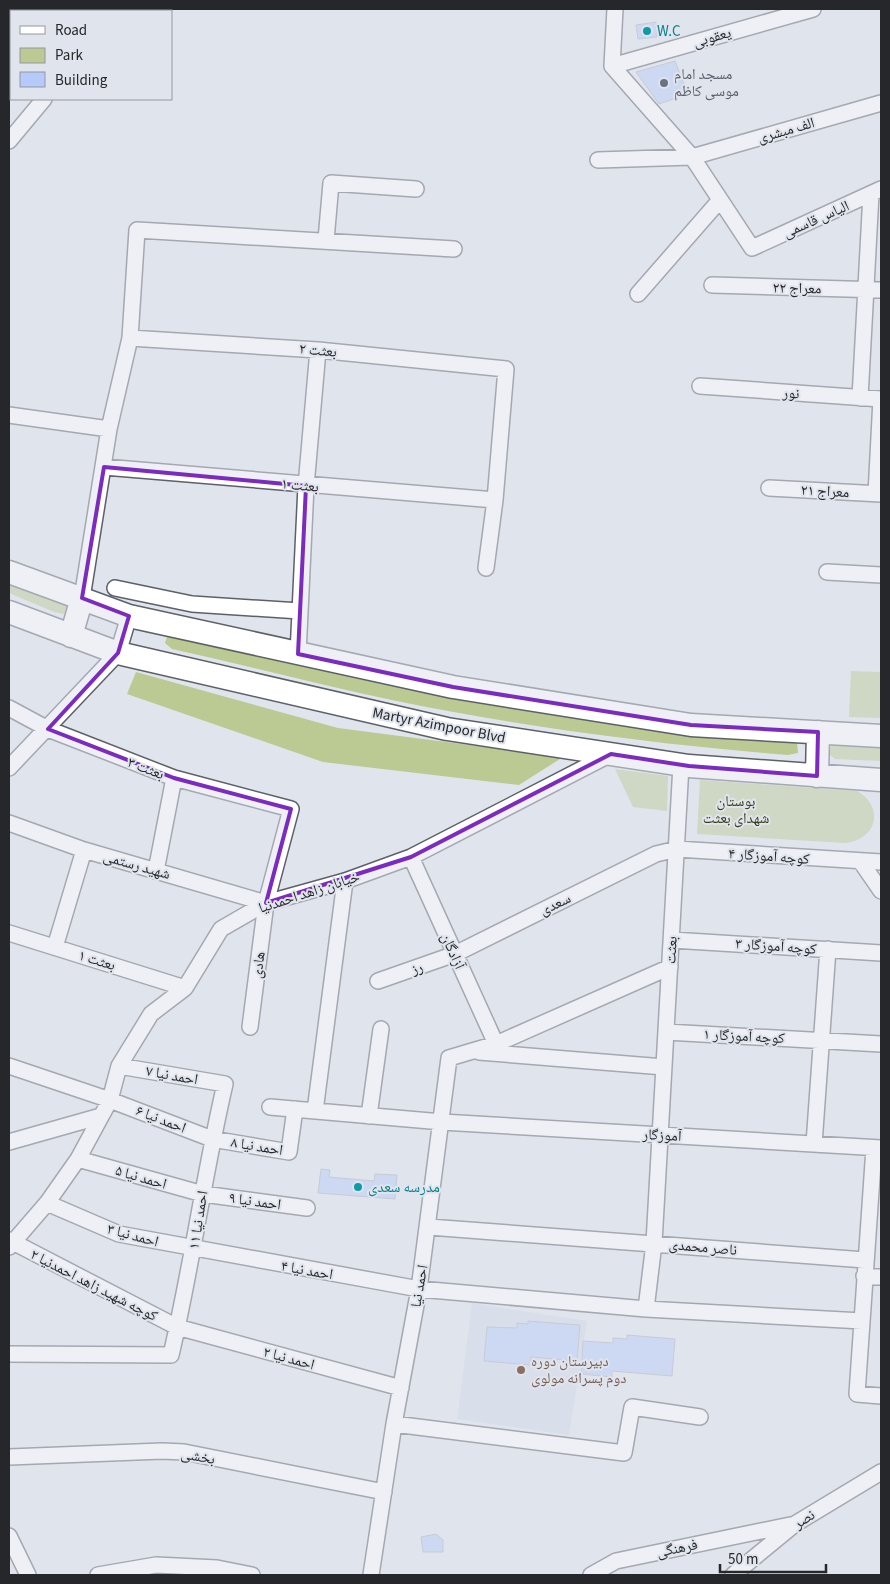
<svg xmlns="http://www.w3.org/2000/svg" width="890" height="1584" font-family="'Source Sans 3','Noto Naskh Arabic',sans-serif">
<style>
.built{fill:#d1d8e8}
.green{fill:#bbc992}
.building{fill:#b5c9fb;stroke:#aaaeb6}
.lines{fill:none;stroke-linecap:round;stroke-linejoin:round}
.minor-casing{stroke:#5d6068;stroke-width:18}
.secondary-casing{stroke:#5d6068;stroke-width:25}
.minor{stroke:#fff;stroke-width:15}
.secondary{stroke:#fff;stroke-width:22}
.marked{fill:none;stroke:#7b2cbf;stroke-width:4;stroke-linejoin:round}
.culture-dot{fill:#0f9aa8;stroke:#e0e4ec;stroke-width:2}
.worship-dot{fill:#6b7280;stroke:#e0e4ec;stroke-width:2}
.education-dot{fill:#8d6e63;stroke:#e0e4ec;stroke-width:2}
.labels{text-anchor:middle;stroke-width:4;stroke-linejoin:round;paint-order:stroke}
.culture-label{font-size:15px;fill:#0d838f;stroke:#e0e4ec;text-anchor:start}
.street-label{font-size:15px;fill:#25272a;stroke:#e0e4ec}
.worship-label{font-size:15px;fill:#5b616d;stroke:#e0e4ec;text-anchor:start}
.park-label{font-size:15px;fill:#373f18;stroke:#e0e4ec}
.education-label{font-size:15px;fill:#785e54;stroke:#e0e4ec;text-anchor:start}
</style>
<rect width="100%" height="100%" fill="#e0e4ec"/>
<path class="built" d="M472 1303 587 1321 569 1435 457 1419Z"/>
<path class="green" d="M9 580 59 597 67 606 64 614 54 612 9 593Z
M168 634 797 742 798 753 788 755C656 744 522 727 392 700 318 684 245 665 172 649L165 643Z
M851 671 881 672V718L849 717Z
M136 672 338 728 563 757 519 785 323 762 127 694Z
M832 745 881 748V761L835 759 828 753Z
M615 769 668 776 667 811 633 807Z
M700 780 857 791C885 807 877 840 845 843L697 834Z"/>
<path class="building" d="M656 22 657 37 638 39 636 25Z
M675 61 688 94 659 104 636 72Z
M321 1169 330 1170 329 1177 374 1181 375 1174 397 1175 395 1199 318 1193Z
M528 1321 580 1325 577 1361 531 1357V1365L484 1361 487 1327 517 1328V1323L528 1324Z
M627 1335 675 1339 672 1376 612 1371V1377L581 1374 583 1341 613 1343V1338L627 1339Z
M436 1534 443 1540V1552H423L421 1537Z"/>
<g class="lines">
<defs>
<path id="minor" d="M615 9 612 66 692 157 752 248 881 189
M114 11 116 9
M612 66 813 9
M9 141 44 99
M598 160 692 157 881 103
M326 240 331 183 416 189
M712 285 881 290
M638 294 720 200
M130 338 318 350 506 369 495 500 486 568
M700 386 881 399
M860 398 871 194
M9 415 109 429
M104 467 495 500
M769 488 881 494
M876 494 881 399
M827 572 881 575
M115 588 192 604 300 611
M82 598 109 429 130 338 137 230 454 249
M298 654 306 486 318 350
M9 708 48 729 174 778 291 809 266 903 250 1027
M9 768 118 653 129 616
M9 823 84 850 266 903
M411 857 496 1044
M861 862 881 891
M156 871 174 778
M9 933 185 988
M672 940 881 953
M55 947 84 850
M378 981 455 954 656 854 677 849 881 862
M666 1032 881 1044
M479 1052 664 1067
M9 1066 110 1100 212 1139 289 1152 295 1109
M270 1107 442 1122 881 1148
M315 1111 345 881
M369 1116 381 1029
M9 1142 101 1116
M814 1144 828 949
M874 1148 857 1394 881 1396
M78 1159 203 1194 307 1208
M47 1203 119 1234 419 1289 646 1309 862 1321
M429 1227 865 1260
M9 1240 177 1327 401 1388
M9 1247 47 1203 78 1159 110 1100 119 1066 151 1014 185 988 221 929 266 903 345 881 411 857 611 754
M864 1276 881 1277
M646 1309 654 1243 681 765
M9 1354 171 1355C192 1265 204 1174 225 1084L119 1066
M394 1424 624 1453 632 1407 700 1417
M9 1457 162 1451 184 1452 384 1492
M9 1536 28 1575
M98 1575 156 1565 217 1568 252 1575
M371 1575 394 1424 419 1289 449 1058 496 1044 670 967
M591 1575 616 1561 795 1524
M733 1575 795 1524 881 1472"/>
<path id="secondary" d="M9 572 129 616 453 687 691 725 881 736
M9 612 118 653 447 729 689 766 881 780
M71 636 82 598
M817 776 818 732"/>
</defs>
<use href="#minor" class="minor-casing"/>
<use href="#secondary" class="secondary-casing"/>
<use href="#minor" class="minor"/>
<use href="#secondary" class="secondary"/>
</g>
<path d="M0 0H890V1584H0ZM104 467 306 486 298 654 453 687 691 725 818 732 817 776 689 766 611 754 411 857 266 903 291 809 174 778 48 729 118 653 129 616 82 598Z" fill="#e0e4ec" fill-opacity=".55" fill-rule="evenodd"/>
<path class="marked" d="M104 467 306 486 298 654 453 687 691 725 818 732 817 776 689 766 611 754 411 857 266 903 291 809 174 778 48 729 118 653 129 616 82 598Z"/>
<g class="culture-dot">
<circle cx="647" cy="31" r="5"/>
<circle cx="358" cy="1187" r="5"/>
</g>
<circle class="worship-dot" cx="664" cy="83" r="5"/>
<circle class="education-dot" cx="521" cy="1370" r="5"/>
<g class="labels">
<g class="culture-label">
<text x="657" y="36">W.C</text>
<text x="368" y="1192">مدرسه سعدی</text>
</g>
<g class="street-label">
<text transform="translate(712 37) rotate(-16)" y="5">یعقوبی</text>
<text transform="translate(786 130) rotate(-16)" y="5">الف مبشری</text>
<text transform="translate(816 219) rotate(-24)" y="5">الیاس قاسمی</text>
<text transform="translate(797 288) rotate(1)" y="5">معراج ۲۲</text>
<text transform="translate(318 350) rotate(5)" y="5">بعثت ۲</text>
<text transform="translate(791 393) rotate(4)" y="5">نور</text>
<text transform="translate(300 485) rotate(5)" y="5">بعثت ۱</text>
<text transform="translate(825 491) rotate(3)" y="5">معراج ۲۱</text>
<text transform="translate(439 725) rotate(11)" y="5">Martyr Azimpoor Blvd</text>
<text transform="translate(146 768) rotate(21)" y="5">بعثت ۳</text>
<text transform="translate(769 856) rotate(4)" y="5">کوچه آموزگار ۴</text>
<text transform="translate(137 865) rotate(16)" y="5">شهید رستمی</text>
<text transform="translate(309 892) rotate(-18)" y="5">خیابان زاهد احمدنیا</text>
<text transform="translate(555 904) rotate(-26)" y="5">سعدی</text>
<text transform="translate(776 946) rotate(4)" y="5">کوچه آموزگار ۳</text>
<text transform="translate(671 950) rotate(-87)" y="5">بعثت</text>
<text transform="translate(453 951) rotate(66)" y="5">آزادگان</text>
<text transform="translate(97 960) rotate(17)" y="5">بعثت ۱</text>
<text transform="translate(258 965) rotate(-83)" y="5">هادی</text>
<text transform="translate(417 968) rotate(-19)" y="5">رز</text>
<text transform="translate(744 1036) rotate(3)" y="5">کوچه آموزگار ۱</text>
<text transform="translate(172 1075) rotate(10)" y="5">احمد نیا ۷</text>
<text transform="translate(161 1119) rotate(21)" y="5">احمد نیا ۶</text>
<text transform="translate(662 1135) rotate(3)" y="5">آموزگار</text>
<text transform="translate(257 1146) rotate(9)" y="5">احمد نیا ۸</text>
<text transform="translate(141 1177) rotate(16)" y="5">احمد نیا ۵</text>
<text transform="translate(255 1201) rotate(8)" y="5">احمد نیا ۹</text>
<text transform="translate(198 1220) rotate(-81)" y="5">احمد نیا ۱۱</text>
<text transform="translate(133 1235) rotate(15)" y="5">احمد نیا ۳</text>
<text transform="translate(703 1247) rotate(5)" y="5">ناصر محمدی</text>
<text transform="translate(307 1270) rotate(10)" y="5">احمد نیا ۴</text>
<text transform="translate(94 1285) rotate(27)" y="5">کوچه شهید زاهد احمدنیا ۲</text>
<text transform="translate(419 1286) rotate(-80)" y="5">احمد نیا</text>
<text transform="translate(289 1358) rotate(15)" y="5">احمد نیا ۲</text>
<text transform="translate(198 1456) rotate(10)" y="5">بخشی</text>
<text transform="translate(804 1519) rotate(-33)" y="5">نصر</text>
<text transform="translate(677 1548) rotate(-12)" y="5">فرهنگی</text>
</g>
<g class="worship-label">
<text x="674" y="79">مسجد امام<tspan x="674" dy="17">موسی کاظم</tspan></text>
</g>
<g class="park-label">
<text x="736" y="806">بوستان<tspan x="736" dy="17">شهدای بعثت</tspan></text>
</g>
<g class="education-label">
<text x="531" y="1366">دبیرستان دوره<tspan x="531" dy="17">دوم پسرانه مولوی</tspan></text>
</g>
</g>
<rect width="890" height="1584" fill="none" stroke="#25272a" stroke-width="20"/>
<rect x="10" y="10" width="162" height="90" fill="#e0e4ec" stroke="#95989e"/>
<rect x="20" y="26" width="25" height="8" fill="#ffffff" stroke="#95989e"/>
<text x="55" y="35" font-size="15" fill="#25272a">Road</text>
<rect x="20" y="48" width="25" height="15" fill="#bbc992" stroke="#95989e"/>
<text x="55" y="60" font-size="15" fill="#25272a">Park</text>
<rect x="20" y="72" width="25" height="15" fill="#b5c9fb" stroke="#95989e"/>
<text x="55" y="85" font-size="15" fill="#25272a">Building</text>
<path d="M720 1564v8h106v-8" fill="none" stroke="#25272a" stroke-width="2.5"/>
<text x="728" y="1564" font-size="15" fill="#25272a" stroke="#e0e4ec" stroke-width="4" paint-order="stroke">50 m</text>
</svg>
